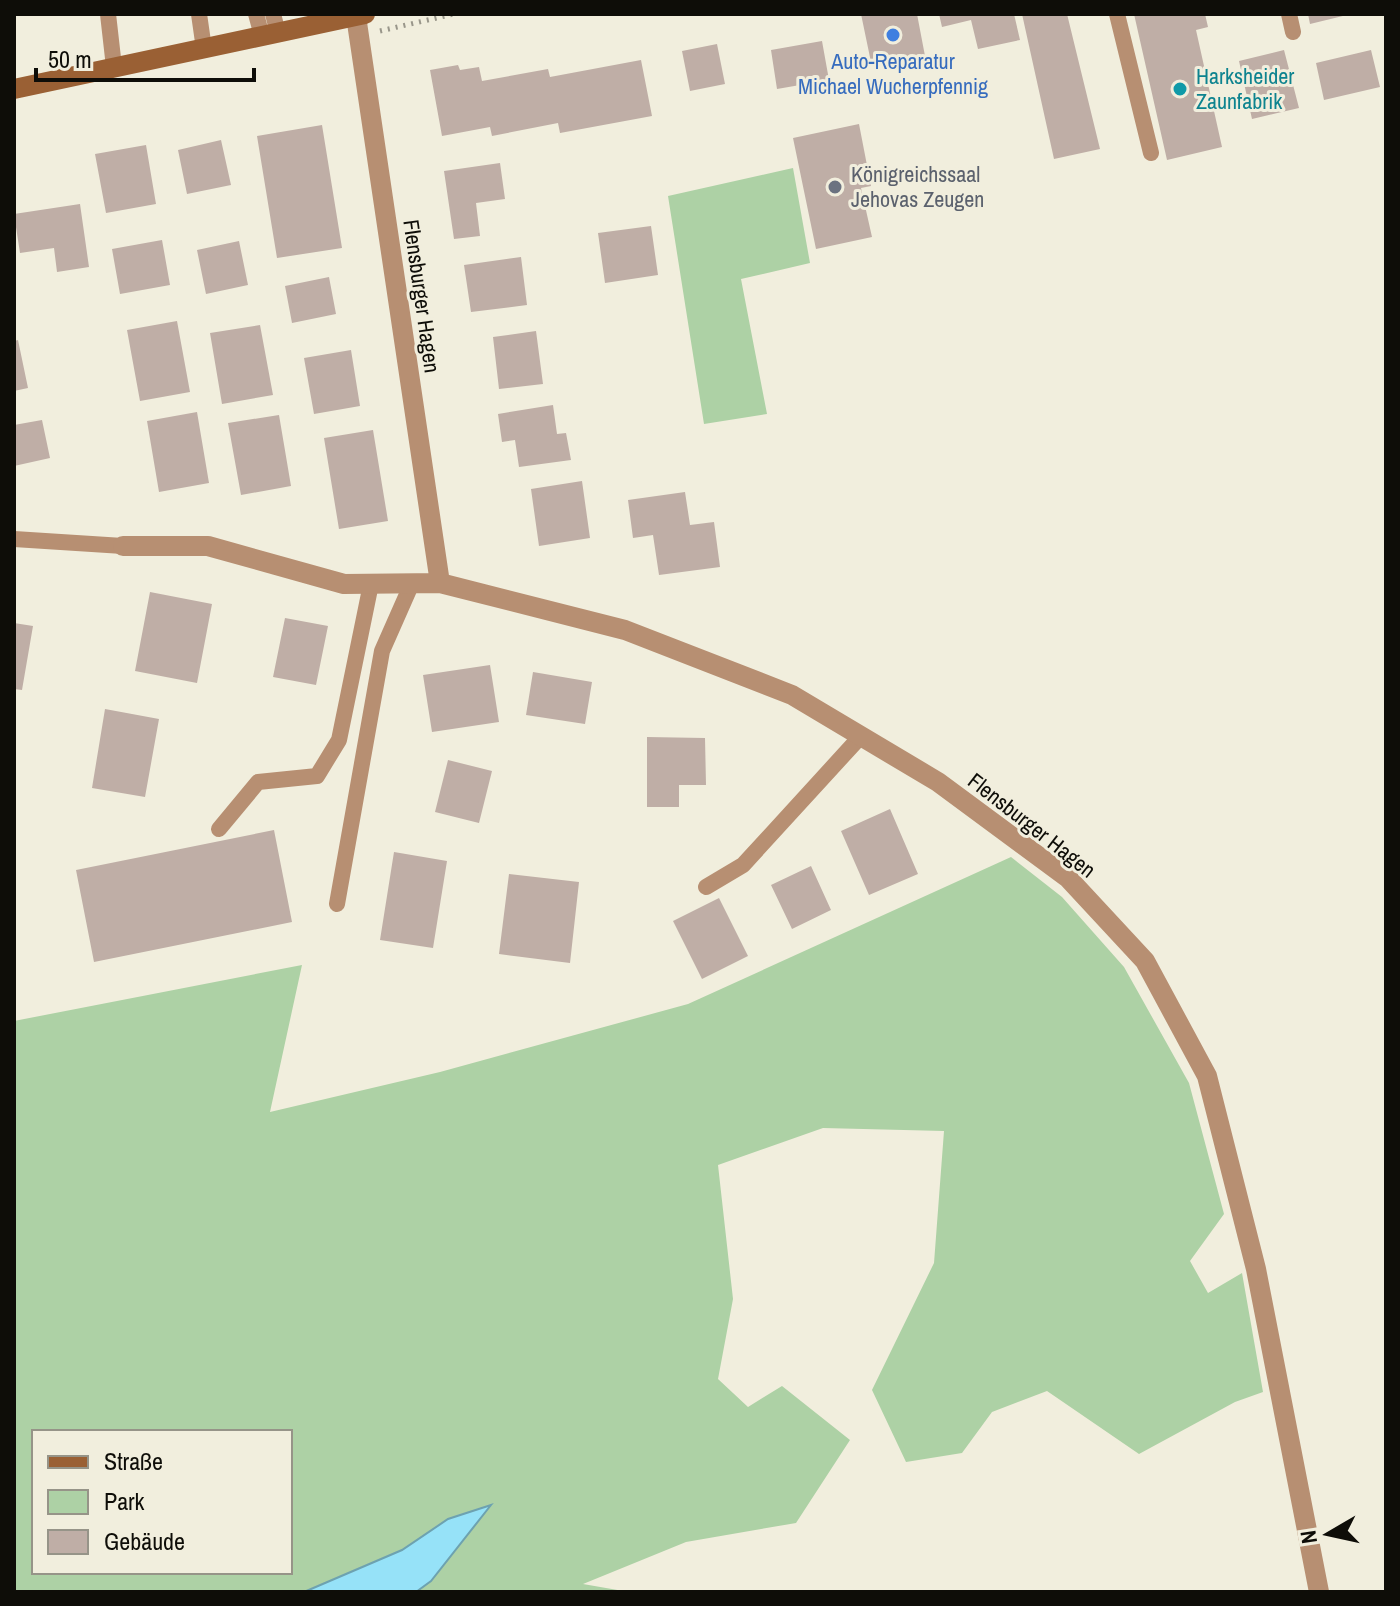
<svg xmlns="http://www.w3.org/2000/svg" width="1400" height="1606" font-family="'Archivo Narrow',sans-serif">
<style>
.green{fill:#add1a5;fill-rule:evenodd}
.water{fill:#96e2f8;stroke:#6da2b0;stroke-width:2}
.building{fill:#bfaea6}
.lines{fill:none;stroke-linecap:round;stroke-linejoin:round}
.path{stroke:#99968a;stroke-width:5;stroke-dasharray:2 6;stroke-linecap:butt}
.service{stroke:#b78f72;stroke-width:16}
.minor{stroke:#b78f72;stroke-width:20}
.secondary{stroke:#9a6034;stroke-width:20}
.shop-dot{fill:#3f7fe0;stroke:#f1eedd;stroke-width:3}
.culture-dot{fill:#0f9aa8;stroke:#f1eedd;stroke-width:3}
.worship-dot{fill:#6b7280;stroke:#f1eedd;stroke-width:3}
.labels{text-anchor:middle;stroke-width:6;stroke-linejoin:round;paint-order:stroke}
.shop-label{font-size:22px;fill:#366cbe;stroke:#f1eedd}
.culture-label{font-size:22px;fill:#0d838f;stroke:#f1eedd;text-anchor:start}
.worship-label{font-size:22px;fill:#5b616d;stroke:#f1eedd;text-anchor:start}
.street-label{font-size:22px;fill:#0e0d08;stroke:#f1eedd}
</style>
<rect width="100%" height="100%" fill="#f1eedd"/>
<path class="green" d="M793 168 810 263 741 279 767 414 704 424 668 196Z
M1011 857 1062 897 1124 967 1189 1083 1224 1214 1190 1261 1208 1293 1242 1273 1263 1392 1235 1402 1139 1454 1047 1391 992 1412 962 1453 906 1462 872 1390 934 1263 944 1131 823 1128 718 1165 733 1299 718 1379 748 1407 782 1386 850 1440 796 1523 686 1542 583 1584 629 1592H416L431 1581 489 1506 448 1519 402 1550 304 1592H14V1021L302 965 270 1112 440 1072 688 1004ZM34 1432H290V1572H34Z"/>
<path class="water" d="M491 1505 431 1581 416 1592H304L402 1550 448 1519Z"/>
<path class="building" d="M861 14H917L925 56 872 67Z
M939 14H1014L1020 40 978 49 971 20 942 27Z
M1022 14H1067L1100 149 1054 159Z
M1134 14H1205L1208 27 1196 30 1222 147 1167 160Z
M1308 14H1347V15L1310 24Z
M822 41 829 80 777 89 771 50Z
M717 44 725 84 690 91 682 51Z
M1284 50 1299 108 1252 119 1239 61Z
M1371 50 1380 87 1324 100 1316 63Z
M641 60 652 116 560 133 558 123 492 136 490 127 442 136 430 70 458 65 460 70 479 67 482 81 548 69 550 77Z
M859 124 871 186 861 188 872 237 816 249 793 138Z
M322 125 342 248 277 258 257 136Z
M221 140 231 185 187 194 178 150Z
M146 145 156 204 106 213 95 154Z
M500 163 505 199 476 203 480 236 454 239 444 171Z
M80 204 89 267 57 272 54 248 20 253 14 214Z
M651 226 658 275 605 283 598 233Z
M162 240 170 285 120 294 112 249Z
M239 241 248 285 206 294 197 250Z
M521 257 527 305 471 312 464 265Z
M329 277 336 314 292 323 285 286Z
M177 321 190 392 140 401 127 330Z
M260 325 273 395 222 404 210 333Z
M536 331 543 384 499 389 493 337Z
M18 340 28 388 14 391V341Z
M351 350 360 406 314 414 304 358Z
M553 405 557 434 566 433 571 460 519 467 515 440 502 442 498 414Z
M197 412 209 483 159 492 147 421Z
M279 415 291 486 241 495 228 423Z
M42 420 50 458 14 466V425Z
M373 430 388 521 339 529 324 438Z
M582 481 590 538 539 546 531 489Z
M685 492 690 525 714 522 720 567 659 575 653 535 633 538 628 500Z
M150 592 212 604 197 683 135 671Z
M285 618 328 626 316 685 273 677Z
M14 623 33 626 22 690 14 689Z
M490 665 499 722 432 732 423 675Z
M533 672 592 682 585 724 526 715Z
M105 709 159 719 145 797 92 788Z
M647 737 705 738 706 785H679V807H647Z
M448 760 492 771 479 823 435 812Z
M890 809 918 874 869 895 841 831Z
M274 830 292 922 94 962 76 870Z
M394 852 447 861 433 948 380 940Z
M811 866 831 910 792 929 771 885Z
M509 874 579 882 570 963 499 954Z
M719 898 748 956 702 979 673 921Z"/>
<g class="lines">
<path class="path" d="M380 31 454 14"/>
<path class="service" d="M108 14 114 67
M199 14 204 49
M256 14 262 36
M273 14 278 33
M1117 14 1151 153
M1289 14 1293 32
M14 539 123 546
M219 829 258 782 317 776 339 740 371 584
M706 887 743 865 861 736
M337 904 382 651 412 583"/>
<path class="minor" d="M356 16 440 583
M123 546H208L344 584 440 583 625 630 792 695 938 782 1068 878 1145 961 1207 1076 1256 1269 1319 1592"/>
<path class="secondary" d="M14 89 365 14"/>
</g>
<circle class="shop-dot" cx="893" cy="35" r="8"/>
<circle class="culture-dot" cx="1180" cy="89" r="8"/>
<circle class="worship-dot" cx="835" cy="187" r="8"/>
<g class="labels">
<g class="shop-label">
<text x="893" y="69">Auto-Reparatur<tspan x="893" dy="25">Michael Wucherpfennig</tspan></text>
</g>
<g class="culture-label">
<text x="1196" y="84">Harksheider<tspan x="1196" dy="25">Zaunfabrik</tspan></text>
</g>
<g class="worship-label">
<text x="851" y="182">Königreichssaal<tspan x="851" dy="25">Jehovas Zeugen</tspan></text>
</g>
<g class="street-label">
<text transform="translate(422 296) rotate(82)" y="8">Flensburger Hagen</text>
<text transform="translate(1032 825) rotate(38)" y="8">Flensburger Hagen</text>
</g>
</g>
<rect width="1400" height="1606" fill="none" stroke="#0e0d08" stroke-width="32"/>
<rect x="32" y="1430" width="260" height="144" fill="#f1eedd" stroke="#969488" stroke-width="2"/>
<rect x="48" y="1456" width="40" height="12" fill="#9a6034" stroke="#969488" stroke-width="2"/>
<text x="104" y="1470" font-size="24" fill="#0e0d08">Straße</text>
<rect x="48" y="1490" width="40" height="24" fill="#add1a5" stroke="#969488" stroke-width="2"/>
<text x="104" y="1510" font-size="24" fill="#0e0d08">Park</text>
<rect x="48" y="1530" width="40" height="24" fill="#bfaea6" stroke="#969488" stroke-width="2"/>
<text x="104" y="1550" font-size="24" fill="#0e0d08">Gebäude</text>
<g transform="translate(1328 1534) rotate(261)" stroke="#f1eedd" stroke-width="6" paint-order="stroke">
<path d="M0-6L14 30L0 20L-14 30Z" fill="#0e0d08"/>
<text y="-12" font-size="22" font-weight="bold" text-anchor="middle" fill="#0e0d08">N</text>
</g>
<path d="M36 68v12h218v-12" fill="none" stroke="#0e0d08" stroke-width="4"/>
<text x="48" y="68" font-size="24" fill="#0e0d08" stroke="#f1eedd" stroke-width="6" paint-order="stroke">50 m</text>
</svg>
